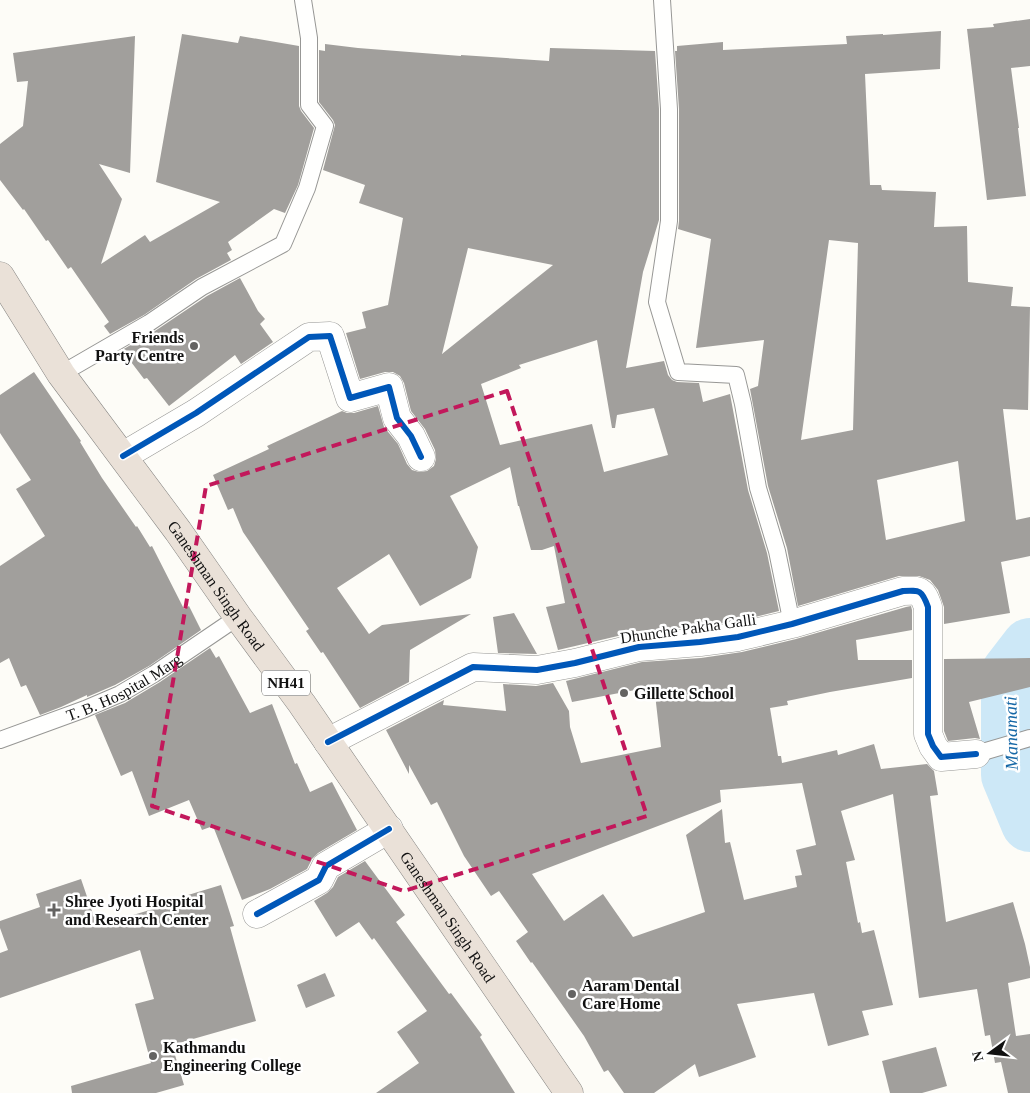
<svg xmlns="http://www.w3.org/2000/svg" width="1030" height="1093" font-family="Georgia,serif">
<style>
.lines{fill:none;stroke-linecap:round;stroke-linejoin:round}
.river{stroke:#cde8f7;stroke-width:58}
.building{fill:#a19f9c;fill-rule:evenodd}
.lane-casing{stroke:#979795;stroke-width:18}
.street-casing{stroke:#979795;stroke-width:29}
.highway-casing{stroke:#858482;stroke-width:29}
.lane{stroke:#fffffe;stroke-width:16}
.street{stroke:#fffffe;stroke-width:28}
.highway{stroke:#eae1d8;stroke-width:28}
.cycleway-casing{stroke:#fff;stroke-width:9}
.cycleway{stroke:#0057b8;stroke-width:6}
.marked{fill:none;stroke:#c2185b;stroke-width:4;stroke-dasharray:10 6;stroke-linejoin:round}
.poi-dot{fill:#646362;stroke:#fff;stroke-width:2}
.labels{text-anchor:middle;stroke-width:5;stroke-linejoin:round;paint-order:stroke}
.shield{fill:#fff;stroke:#585858;stroke-width:1}
.shield-label{font-size:15px;font-weight:bold;fill:#111}
.poi-label{font-size:16px;font-weight:bold;fill:#111;stroke:#fff;text-anchor:start}
.street-label{font-size:16px;fill:#111;stroke:#fff}
.water-label{font-size:18px;font-style:italic;fill:#1768a6;stroke:#fff}
</style>
<rect width="100%" height="100%" fill="#fdfcf7"/>
<g class="lines">
<path class="river" d="M1030 647 1010 673V775L1030 823"/>
</g>
<path class="building" d="M1030 19V66L1011 68 1019 128H1018L1026 196 987 200 967 29 994 27 993 24Z
M941 31 940 69 865 74 870 185H881L882 190 936 192 934 227 967 226 968 282 1013 287 1011 306 1030 307 1028 410 1003 409 1016 520 1030 517V556L1001 562 1010 613 944 624V607L938 590 930 580 919 576H899L798 606 787 548 768 486 750 389 758 386 764 340 696 348 711 239 678 229 679 221V109L675 51H677V46L723 42V50L847 44 846 36 883 34V35ZM829 240 858 243 853 430 801 440ZM958 461 965 521 886 540 877 480Z
M182 34 238 43 240 36 299 46V106L301 111 314 128 298 185 285 213 274 209 228 242 232 250 227 253 231 260 196 279 144 315 110 334 104 326 109 322 71 267 68 269 48 240 46 241 24 209 23 210 0 180V144L23 126 28 81 17 82 13 53 135 36 130 173 99 164 122 199 101 264 145 235 150 242 220 202 156 182Z
M325 44 358 48 461 56V55L549 61 550 48 655 51 659 109V220L643 272 626 368 664 361 668 375 672 380 677 382 699 383 703 402 730 394 748 490 767 553 779 611 735 622 698 626 635 632 558 650 546 607 565 603 554 546 542 550H531L519 506H518L510 467 450 496 478 547 471 578 420 606 389 554 337 588 369 634 382 625 471 614 410 650 409 682 360 708 323 652 321 653 306 631 309 629 243 532 233 508 228 510 213 475 269 449 267 446 342 411 347 413H354L378 406 384 427 398 444 407 464 412 470 419 472 427 471 434 466 436 459 435 450 425 429 411 411 404 383 400 376 393 372H385L360 379 346 333 366 328 362 312 388 305 403 218 359 203 365 185 323 170 335 125 333 120 319 102V50L325 51ZM468 248 553 265 442 354ZM597 340 612 428H615L617 415 654 408 668 455 604 472 592 424 500 445 481 384 521 368 519 365Z
M240 278 258 311 265 319 260 324 273 342 241 364 235 355 169 406 147 378 144 379 122 350 155 331 207 296Z
M34 372 81 441 80 442 102 478 136 527 137 526 150 547 152 546 184 609 189 606 201 630 149 666 115 685 87 697V695L61 707 40 715 26 685 21 687 9 658 0 663V566L45 536 16 489 31 480 0 433V395Z
M911 606 912 610V630L856 640 858 660H912V678L830 692 787 701 788 705 770 708 778 756H781L782 763 837 750 838 755 874 744 881 769 927 764 934 771 938 795 930 796 946 922 1013 902 1025 944 1030 967V978L1008 983 1016 1036 1030 1034V1093H1008L1001 1062 995 1063 990 1035 985 1036 977 989 919 998 893 794 841 811 855 860 846 862 858 923 860 922 862 933 874 930 893 1005 862 1011 869 1035 828 1046 814 993 737 1004 756 1057 699 1077 695 1064 654 1093H624L608 1070 604 1072 584 1036 532 962 531 963 516 941 528 932 499 891 491 896 464 856 437 802 431 805 409 765V774L386 730 444 700 443 705 506 711 503 684 536 686 553 683 569 711 570 727 581 763 661 747 655 694 636 697 635 690 572 702 566 681 642 662 701 658 742 652 796 639 906 607ZM802 783 816 845 796 850 802 875 795 876 797 887 744 900 730 842 725 843 722 809 686 835 705 912 633 937 603 894 564 921 532 874 721 802 720 790Z
M514 613 537 654 498 653 493 617Z
M210 648 216 658 219 656 250 713 272 704 295 764 297 763 310 792 332 782 357 830 318 853 312 859 307 869 270 889 242 900 213 826 202 830 189 800 149 816 132 771 121 776 95 715 125 703 160 682Z
M1030 658V687L969 702 980 739 975 738 948 741 944 731V659Z
M365 861 405 915 396 922 449 994 451 993 482 1035 480 1037 515 1093H376L419 1063 397 1032 427 1011 374 938 372 940 359 922 336 937 314 901 327 893 333 887 338 877Z
M81 879 97 926 166 905 165 902 221 885 234 926 230 927 256 1021 172 1045 184 1085 156 1093H72L71 1086 151 1063 135 1004 154 999 140 950 0 998V953L8 950 0 928V921L40 907 36 894Z
M325 973 335 996 306 1008 297 985Z
M936 1047 947 1086 922 1093H890L882 1061Z"/>
<g class="lines">
<defs>
<g id="lane">
<path d="M662 0 669 109V221L657 302 678 372 736 375 743 404 758 488 777 551 792 624"/>
<path d="M61 374 149 323 202 287 283 244 307 188 325 126 309 105V38L303 0"/>
<path id="s1" d="M0 740 85 709 120 694 154 674 238 617"/>
<path d="M976 754 1030 738"/>
</g>
<path id="street" d="M123 456 196 413 309 337 330 336 350 398 389 387 397 418 411 436 421 457
M328 742 473 667 537 670 575 663 639 647 700 642 738 637 792 624 903 591C920 590 922 590 928 607V734L933 746 941 757 976 754
M257 914 319 880 326 866 389 829"/>
<g id="highway">
<path id="s2" d="M0 276 61 374 178 531 238 617 302 704 569 1093"/>
</g>
</defs>
<use href="#lane" class="lane-casing"/>
<use href="#street" class="street-casing"/>
<use href="#highway" class="highway-casing"/>
<use href="#lane" class="lane"/>
<use href="#street" class="street"/>
<use href="#highway" class="highway"/>
<defs>
<path id="cycleway" d="M123 456 196 413 309 337 330 336 350 398 389 387 397 418 411 436 421 457
M328 742 473 667 537 670 575 663 639 647 700 642 738 637 792 624 903 591C920 590 922 590 928 607V734L933 746 941 757 976 754
M257 914 319 880 326 866 389 829"/>
</defs>
<use href="#cycleway" class="cycleway-casing"/>
<use href="#cycleway" class="cycleway"/>
</g>
<path class="marked" d="M507 391 647 816 404 891 152 806 206 486Z"/>
<g class="poi-dot">
<circle cx="194" cy="346" r="5"/>
<circle cx="624" cy="693" r="5"/>
<path d="M51.5 902.5h5v5h5v5h-5v5h-5v-5h-5v-5h5z"/>
<circle cx="572" cy="994" r="5"/>
<circle cx="153" cy="1056" r="5"/>
</g>
<g class="labels">
<rect class="shield" x="262" y="670.5" width="48" height="25" rx="4"/>
<g class="shield-label">
<text x="286" y="688">NH41</text>
</g>
<g class="poi-label">
<text x="184" y="343" text-anchor="end">Friends<tspan x="184" dy="18">Party Centre</tspan></text>
<text x="634" y="699">Gillette School</text>
<text x="65" y="907">Shree Jyoti Hospital<tspan x="65" dy="18">and Research Center</tspan></text>
<text x="582" y="991">Aaram Dental<tspan x="582" dy="18">Care Home</tspan></text>
<text x="163" y="1053">Kathmandu<tspan x="163" dy="18">Engineering College</tspan></text>
</g>
<g class="street-label">
<text dy="6" stroke="none"><textPath href="#s2" startOffset="378">Ganeshman Singh Road</textPath></text>
<text transform="translate(688 628) rotate(-8)" y="6">Dhunche Pakha Galli</text>
<text dy="6" stroke="none"><textPath href="#s1" startOffset="135">T. B. Hospital Marg</textPath></text>
<text dy="6" stroke="none"><textPath href="#s2" startOffset="782">Ganeshman Singh Road</textPath></text>
</g>
<g class="water-label">
<text transform="translate(1011 733) rotate(-91)" y="6">Manamati</text>
</g>
</g>
<g transform="translate(990 1053) rotate(255)" stroke="#ffffff" stroke-width="4" paint-order="stroke">
<path d="M0-4L9 19L0 12L-9 19Z" fill="#111111"/>
<text y="-8" font-size="14" font-weight="bold" text-anchor="middle" fill="#111111">N</text>
</g>
</svg>
